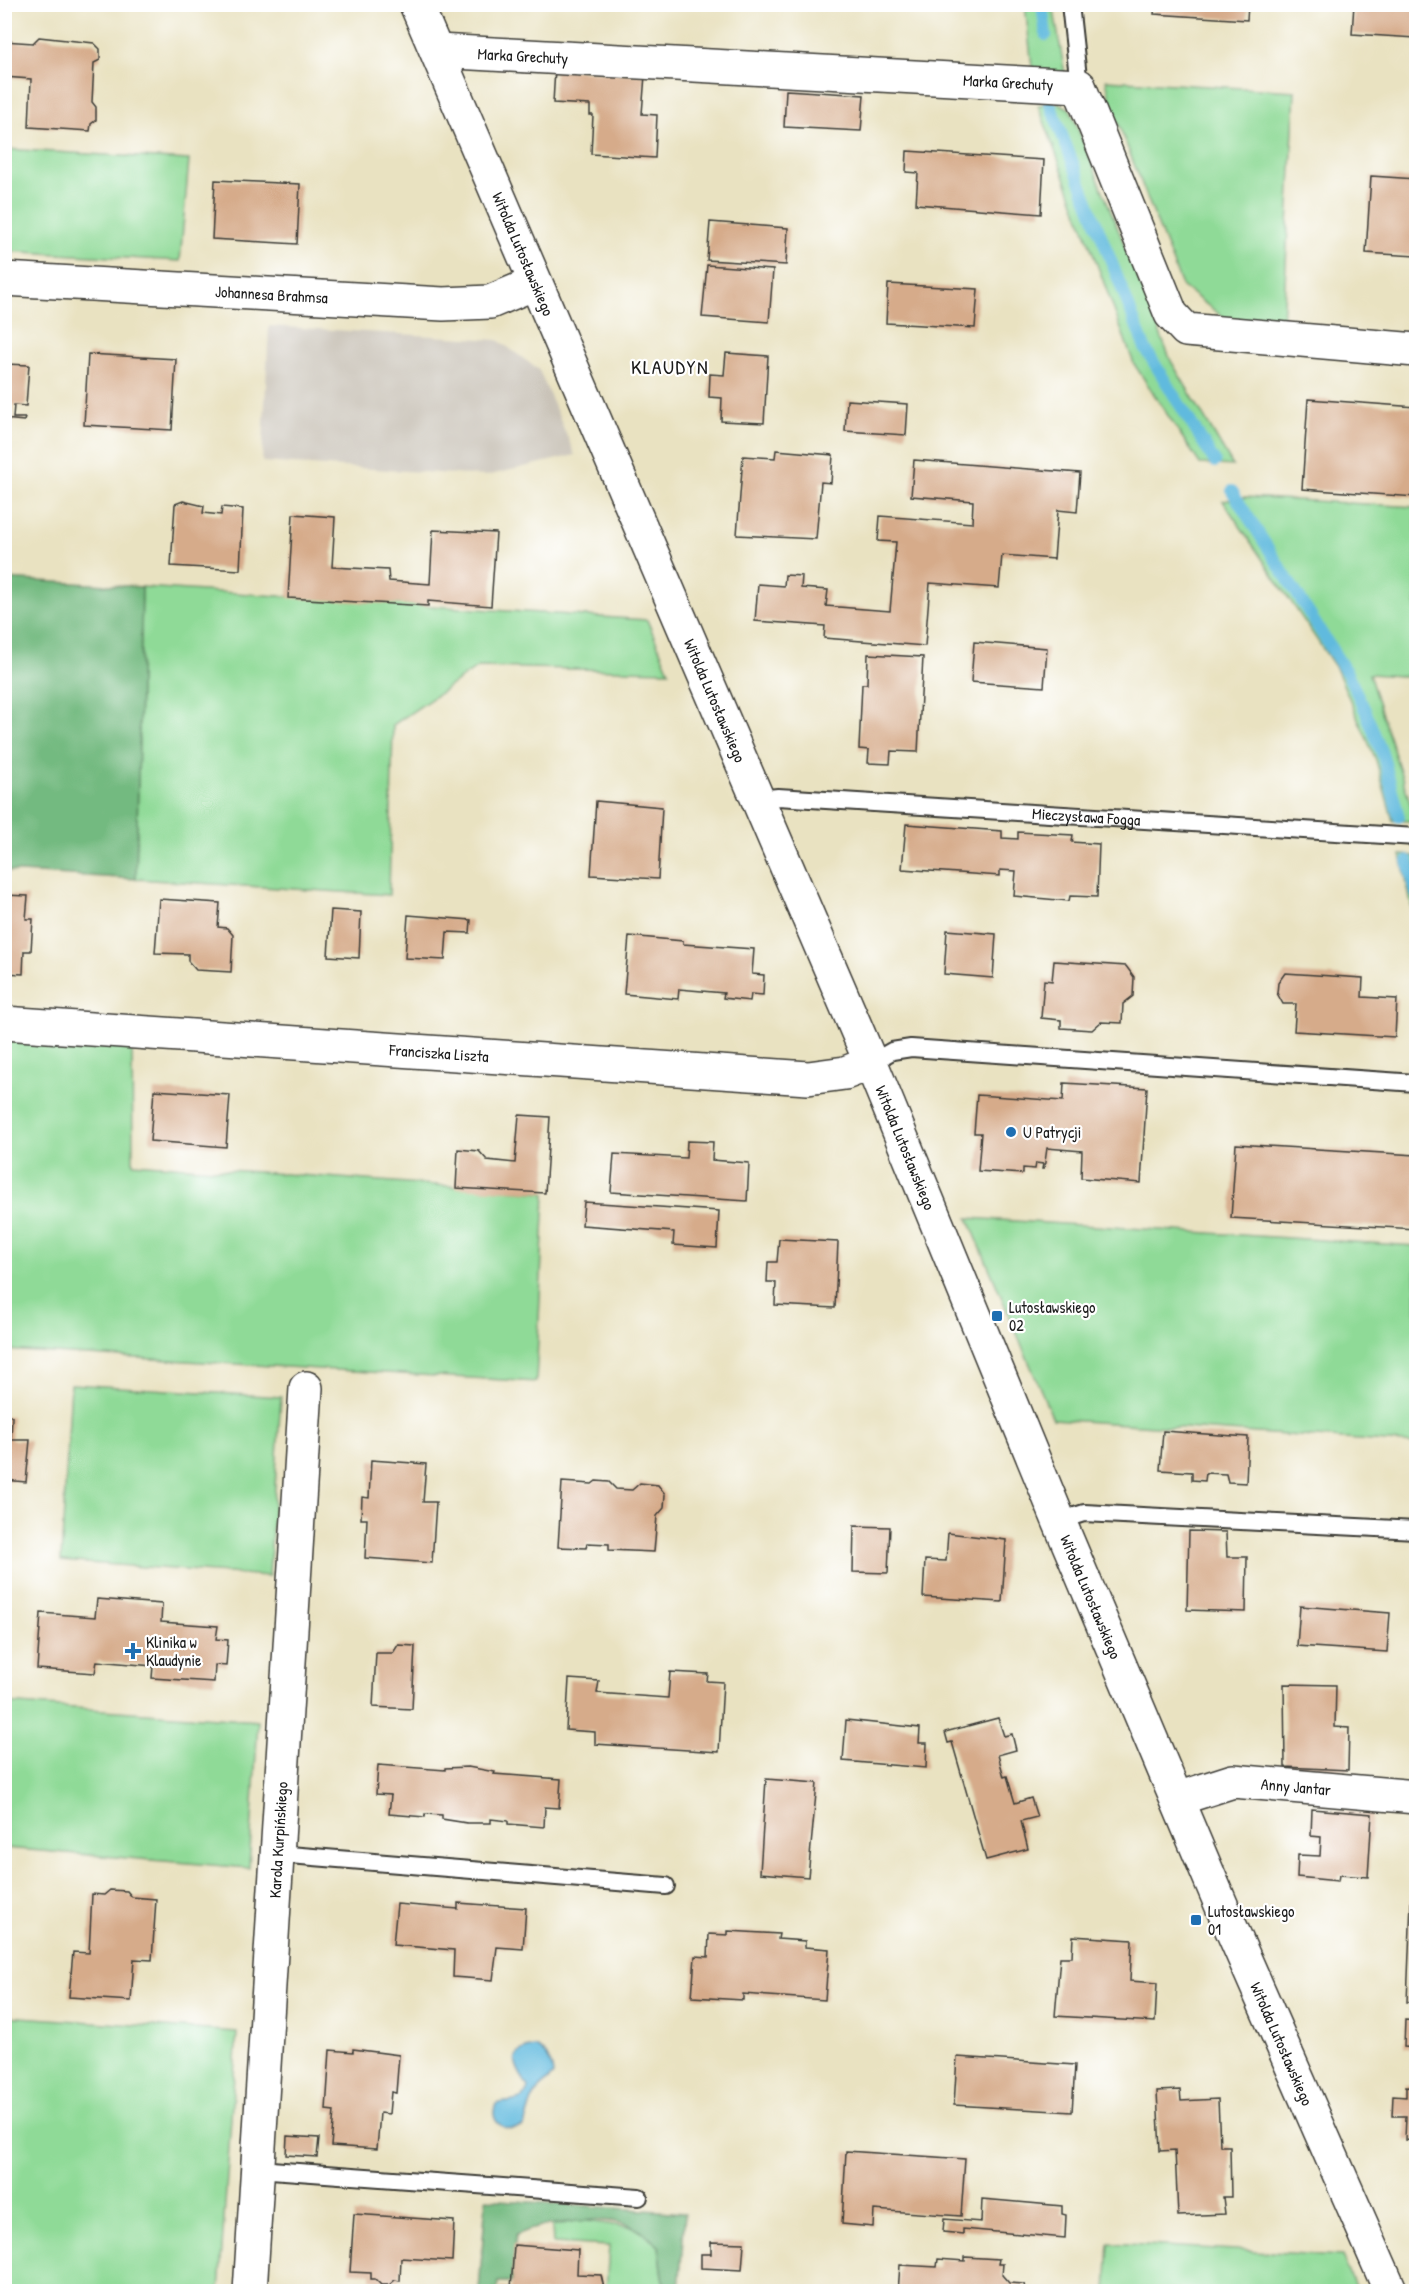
<svg xmlns="http://www.w3.org/2000/svg" width="1421" height="2296" font-family="'Patrick Hand',sans-serif">
<style>
.industrial{fill:#c9c3b8}
.green{fill:#8fda97;stroke:#567b5a;stroke-width:1.5}
.forest{fill:#73ba80;stroke:#486b4e;stroke-width:1.5}
.water{fill:#60bade;stroke:#3e6b7d;stroke-width:1.5}
.lines{fill:none;stroke-linecap:round;stroke-linejoin:round}
.stream{stroke:#60bade;stroke-width:12}
.building{fill:#d6ab8a}
.lane-casing{stroke:#3b3a35;stroke-width:20}
.street-casing{stroke:#3b3a35;stroke-width:36}
.lane{stroke:#fff;stroke-width:16}
.street{stroke:#fff;stroke-width:33}
.poi-dot{fill:#1f6fb2;stroke:#fff;stroke-width:2}
.labels{text-anchor:middle;stroke-width:4.5;stroke-linejoin:round;paint-order:stroke}
.street-label{font-size:16px;fill:#1c1c1c;stroke:#fff}
.poi-label{font-size:16px;fill:#1c1c1c;stroke:#fff;text-anchor:start}
.quarter-label{font-size:20px;letter-spacing:1.5px;fill:#1c1c1c;stroke:#fff}
</style>
<rect width="100%" height="100%" fill="#fff"/>
<filter id="ink" filterUnits="userSpaceOnUse"><feTurbulence type="fractalNoise" baseFrequency=".0167" numOctaves="2"/><feDisplacementMap in="SourceGraphic" scale="12" xChannelSelector="R" yChannelSelector="G"/><feConvolveMatrix kernelMatrix="1 2 1 2 8 2 1 2 1" color-interpolation-filters="sRGB"/></filter>
<filter id="wash" filterUnits="userSpaceOnUse"><feTurbulence type="fractalNoise" baseFrequency=".008" numOctaves="4" result="noise"/><feDisplacementMap in="SourceGraphic" scale="24" xChannelSelector="R" yChannelSelector="G"/><feGaussianBlur stdDeviation="1.35" result="paint"/><feColorMatrix in="noise" values="0 0 0 0 0 0 0 0 0 0 0 0 0 0 0 0 0 1.4 0 .05"/><feComposite in="paint" operator="in"/></filter>
<g filter="url(#wash)">
<rect width="100%" height="100%" fill="#e9e2c1"/>
<path class="industrial" d="M269 326 498 340 539 370 575 455 486 476 262 462Z"/>
<path class="green" d="M1025 5H1053L1065 74 1033 76Z
M1106 80 1295 91 1283 323 1227 320 1182 286 1112 108Z
M1059 103 1070 109 1171 361 1233 466 1200 464 1134 364 1038 105Z
M4 149 189 160 180 261 5 251Z
M1244 497 1416 507V677L1369 674 1416 821H1393L1376 760 1336 668 1223 501Z
M142 587 647 620 669 671 478 667 393 725 389 895 136 879Z
M1401 855 1416 856V928Z
M4 1038 132 1046 133 1163 545 1193 536 1382 5 1350Z
M968 1218 1416 1246V1444L1053 1419Z
M71 1384 281 1397 269 1576 61 1561Z
M4 1703 258 1721 249 1868 5 1848Z
M5 2016 237 2032 219 2291H5Z
M580 2220 636 2228 659 2246 665 2291H606L609 2246 553 2243 552 2226Z
M1109 2243 1342 2256 1357 2291H1106Z"/>
<path class="forest" d="M4 579 142 587 136 879 5 871Z
M486 2199 685 2213 679 2291H665L659 2246C652 2241 645 2233 637 2229 608 2212 544 2223 516 2235L511 2282H498L497 2291H479Z"/>
<path class="water" d="M536 2047C547 2054 552 2062 553 2075L533 2096 524 2126C509 2135 487 2123 496 2104 510 2099 524 2106 528 2087 517 2069 503 2051 536 2047Z"/>
<g class="lines">
<path class="stream" d="M1042 4 1046 35
M1050 104 1145 348 1215 462
M1232 491 1348 675 1365 710 1383 756 1399 817
M1408 861 1416 893"/>
</g>
<g id="blocks">
<path class="building" d="M1155 4H1248L1247 20 1154 14Z
M1354 4H1416V38L1352 34Z
M39 37 94 43 100 49V60L94 63 92 102 96 107V120L91 124 90 131 29 127 31 79 4 77V41L33 43Z
M555 69 645 75 642 114 657 115 655 158 591 154 593 115H590V105L553 103Z
M786 90 864 95 861 131 784 127Z
M907 151 1044 160 1041 214 916 204 918 173 906 172Z
M1371 176 1416 179V256L1366 253Z
M215 180 300 184 297 244 212 239Z
M710 222 788 228 786 265 707 260Z
M707 265 773 270 769 322 702 317Z
M888 284 978 289 975 328 886 323Z
M726 353 768 356 764 423 721 421 722 398 709 397 710 374 724 375Z
M88 354 176 359 172 430 84 425Z
M4 364 29 365 26 406 14 405 13 418H25L24 421 4 419Z
M1308 399 1416 407V497L1302 489Z
M847 400 908 404 906 435 845 431Z
M776 450 833 455 831 483 821 482 816 539 737 535 743 456 775 458Z
M914 460 1080 473 1077 512 1058 510 1054 559 1002 555 999 588 930 583 925 646 824 638 825 626 755 621 758 584 784 586 785 575 802 576 801 588 828 590 826 606 890 611 896 542 878 541 880 516 972 523 973 501 911 496Z
M183 501 204 506 203 513 221 515 222 507 243 509 240 570 171 566 175 504Z
M293 514 335 517 332 567 388 570 389 581 430 584 433 530 496 533 491 606 428 601V606L288 598Z
M974 642 1047 648 1044 687 971 682Z
M868 654 923 657 918 752 891 751 890 764 868 763 869 750 859 749 862 684H867Z
M596 801 662 807 658 879 591 875Z
M906 824 1002 831V838L1018 839V832L1073 835 1072 842 1099 844 1097 897 1070 896 1069 901 1014 896 1016 871 1000 870V876L902 869Z
M4 895 28 896 26 919H33L31 951H24L23 974 4 973Z
M159 899 220 903 218 927 227 928 233 935 231 972 196 970 188 961V954L155 953Z
M331 910 361 912 359 958 328 956Z
M408 915 471 920 470 933 447 932 445 960 405 958Z
M947 930 996 934 993 978 944 974Z
M629 936 683 941V944L754 949 752 974 764 975 763 995 751 994 750 1001 723 998 724 993 679 989 678 999 624 994Z
M1054 961 1126 966 1134 977 1133 996 1123 1004 1122 1023 1101 1022 1092 1030 1061 1028V1020L1041 1018 1044 980 1052 981Z
M1285 973 1363 978 1362 997 1397 999 1395 1037 1294 1031 1296 1004H1283L1277 993 1278 983Z
M1064 1083 1147 1088 1141 1183 1081 1178 1082 1151 1047 1148 1044 1169H1042L1043 1164 1036 1163 1035 1169 1023 1168V1174L978 1171 981 1133H974L977 1095 1063 1101Z
M154 1090 230 1095 226 1147 150 1141Z
M519 1115 550 1117 545 1193 456 1188 458 1149 479 1151 487 1160 515 1163Z
M687 1141 713 1142 712 1160 749 1163 747 1201 611 1192 614 1154 686 1158Z
M1236 1144 1416 1155V1229L1231 1218Z
M584 1202 719 1211 717 1248 673 1245 674 1232 582 1225Z
M779 1239 838 1242 835 1308 775 1305 776 1282H767L768 1262H777Z
M4 1416H12L11 1440H30L26 1482 4 1480Z
M1163 1431 1248 1437 1246 1483 1228 1482 1226 1474 1206 1473 1205 1481 1192 1480V1472L1160 1470Z
M371 1460 426 1464 423 1502H436L432 1563 365 1558 367 1519H361L362 1497 369 1498Z
M596 1481 609 1482 616 1489 632 1490 640 1483 658 1485 665 1494 664 1508 657 1516 654 1552 609 1550V1544L587 1543 586 1548 558 1547 562 1482 592 1484Z
M854 1526 890 1527 888 1573 853 1572Z
M1189 1531 1226 1532 1227 1557H1247L1246 1612 1187 1610Z
M948 1533 1006 1540 1002 1602 923 1597 925 1560 946 1561Z
M97 1599 162 1604 161 1622 218 1626 216 1639 228 1640 226 1666 215 1665 214 1682 152 1678 153 1666 97 1661 95 1673 37 1669 41 1613 95 1617Z
M1300 1606 1390 1613 1387 1652 1297 1646Z
M398 1645 415 1646 412 1709 373 1707 376 1653H393Z
M670 1672 708 1674 707 1681 723 1682 719 1752 595 1744V1732L566 1730 569 1679 599 1681 597 1693 668 1698Z
M1284 1684 1336 1685 1335 1727 1349 1728 1348 1770 1285 1767Z
M998 1718 1004 1736 1012 1734 1016 1750 998 1755 1004 1777 1007 1776 1015 1803 1031 1798 1037 1817 1021 1821 1028 1849 986 1860 952 1742 948 1743 945 1732Z
M846 1720 920 1728 919 1743H927L926 1768 843 1761Z
M378 1765 445 1770V1768L468 1767 495 1772 494 1774 561 1779 559 1808 545 1807 544 1827 508 1824V1821L491 1819V1823H467L442 1819V1815L425 1814V1817L389 1814 391 1795 376 1794Z
M766 1779 817 1783 808 1877 760 1873Z
M1312 1809 1372 1814 1368 1877 1339 1875 1338 1881 1297 1877 1298 1855 1320 1856 1321 1837 1311 1836Z
M1412 1877H1416V2002H1407Z
M110 1890 127 1891 132 1897 156 1899 152 1960 134 1959 131 2001 69 1997 73 1952 89 1953 92 1894 104 1895Z
M458 1903 526 1908 523 1949 497 1947 493 1980 453 1977 454 1950 393 1945 397 1904 458 1909Z
M728 1931 779 1934 778 1939 805 1941V1947L829 1949 825 2000 743 1994V2000L692 1997 695 1956 708 1957 709 1934 728 1935Z
M1073 1936 1132 1940 1130 1981 1157 1983 1155 2022 1055 2016 1060 1957H1072Z
M1405 2020 1416 2021V2048L1404 2047Z
M353 2049 399 2055 396 2093 391 2092 389 2114 380 2113 377 2149 331 2146 334 2111 326 2110 330 2050 353 2052Z
M957 2057 1075 2065 1072 2112 954 2105Z
M1406 2086 1416 2087V2141L1405 2140 1406 2116H1392L1393 2096 1406 2097Z
M1180 2090 1181 2101 1218 2099 1220 2146H1230L1231 2197H1223L1225 2214 1178 2216 1175 2150 1160 2151 1157 2091Z
M287 2136 319 2138 317 2157 286 2155Z
M846 2151 965 2159 961 2216 874 2210 873 2227 842 2224Z
M982 2199 1062 2206V2214L1066 2215 1065 2238 963 2229V2234L943 2232 944 2219 981 2222Z
M354 2214 454 2221 452 2261 401 2258 400 2281 395 2280 389 2285H381L375 2279H371V2273L350 2272Z
M711 2242 744 2243 742 2270 701 2268V2254H711Z
M514 2245 578 2250 577 2274 601 2275 604 2288 601 2292H500V2288L511 2289Z
M965 2257 999 2259 998 2264H1003L1002 2275 1009 2283 1024 2284 1026 2292H898L900 2265 937 2267 938 2259 965 2261Z"/>
</g>
</g>
<g filter="url(#ink)">
<use href="#blocks" fill-opacity="0" stroke="#3b3a35" stroke-width="1.5"/>
<g class="lines">
<defs>
<g id="lane">
<path d="M1070 4 1079 86"/>
<path id="s1" d="M759 799 778 797 1416 837"/>
<path d="M871 1063 892 1051 911 1048 1416 1083"/>
<path d="M1059 1521 1084 1513 1416 1530"/>
<path d="M277 1854 666 1886"/>
<path d="M257 2169 639 2197"/>
</g>
<g id="street">
<path id="s2" d="M416 4 871 1063 1059 1521 1228 1921 1391 2292"/>
<path id="s3" d="M437 51 1079 86 1171 314 1186 330 1416 350"/>
<path id="s4" d="M4 279 443 304 490 302 535 283"/>
<path id="s5" d="M4 1023 808 1078 845 1073 871 1063"/>
<path id="s6" d="M1177 1799 1233 1781 1416 1797"/>
<path id="s7" d="M250 2292 306 1388"/>
</g>
</defs>
<use href="#lane" class="lane-casing"/>
<use href="#street" class="street-casing"/>
<use href="#lane" class="lane"/>
<use href="#street" class="street"/>
</g>
</g>
<g class="poi-dot">
<circle cx="1011" cy="1132" r="6"/>
<rect x="991" y="1310" width="12" height="12" rx="3"/>
<path d="M130 1642h6v6h6v6h-6v6h-6v-6h-6v-6h6z"/>
<rect x="1190" y="1914" width="12" height="12" rx="3"/>
</g>
<g class="labels">
<g class="street-label">
<text dy="6" stroke="none"><textPath href="#s3" startOffset="86">Marka Grechuty</textPath></text>
<text dy="6" stroke="none"><textPath href="#s3" startOffset="572">Marka Grechuty</textPath></text>
<text dy="6" stroke="none"><textPath href="#s2" startOffset="272">Witolda Lutosławskiego</textPath></text>
<text dy="6" stroke="none"><textPath href="#s4" startOffset="268">Johannesa Brahmsa</textPath></text>
<text dy="6" stroke="none"><textPath href="#s2" startOffset="758">Witolda Lutosławskiego</textPath></text>
<text dy="6" stroke="none"><textPath href="#s1" startOffset="328">Mieczysława Fogga</textPath></text>
<text dy="6" stroke="none"><textPath href="#s5" startOffset="436">Franciszka Liszta</textPath></text>
<text dy="6" stroke="none"><textPath href="#s2" startOffset="1244">Witolda Lutosławskiego</textPath></text>
<text dy="6" stroke="none"><textPath href="#s2" startOffset="1730">Witolda Lutosławskiego</textPath></text>
<text dy="6" stroke="none"><textPath href="#s6" startOffset="122">Anny Jantar</textPath></text>
<text dy="6" stroke="none"><textPath href="#s7" startOffset="453">Karola Kurpińskiego</textPath></text>
<text dy="6" stroke="none"><textPath href="#s2" startOffset="2216">Witolda Lutosławskiego</textPath></text>
</g>
<g class="poi-label">
<text x="1023" y="1138">U Patrycji</text>
<text x="1009" y="1313">Lutosławskiego<tspan x="1009" dy="18">02</tspan></text>
<text x="146" y="1648">Klinika w<tspan x="146" dy="18">Klaudynie</tspan></text>
<text x="1208" y="1917">Lutosławskiego<tspan x="1208" dy="18">01</tspan></text>
</g>
<g class="quarter-label">
<text x="670" y="374">KLAUDYN</text>
</g>
</g>
<rect width="1421" height="2296" fill="none" stroke="#fff" stroke-width="24"/>
</svg>
